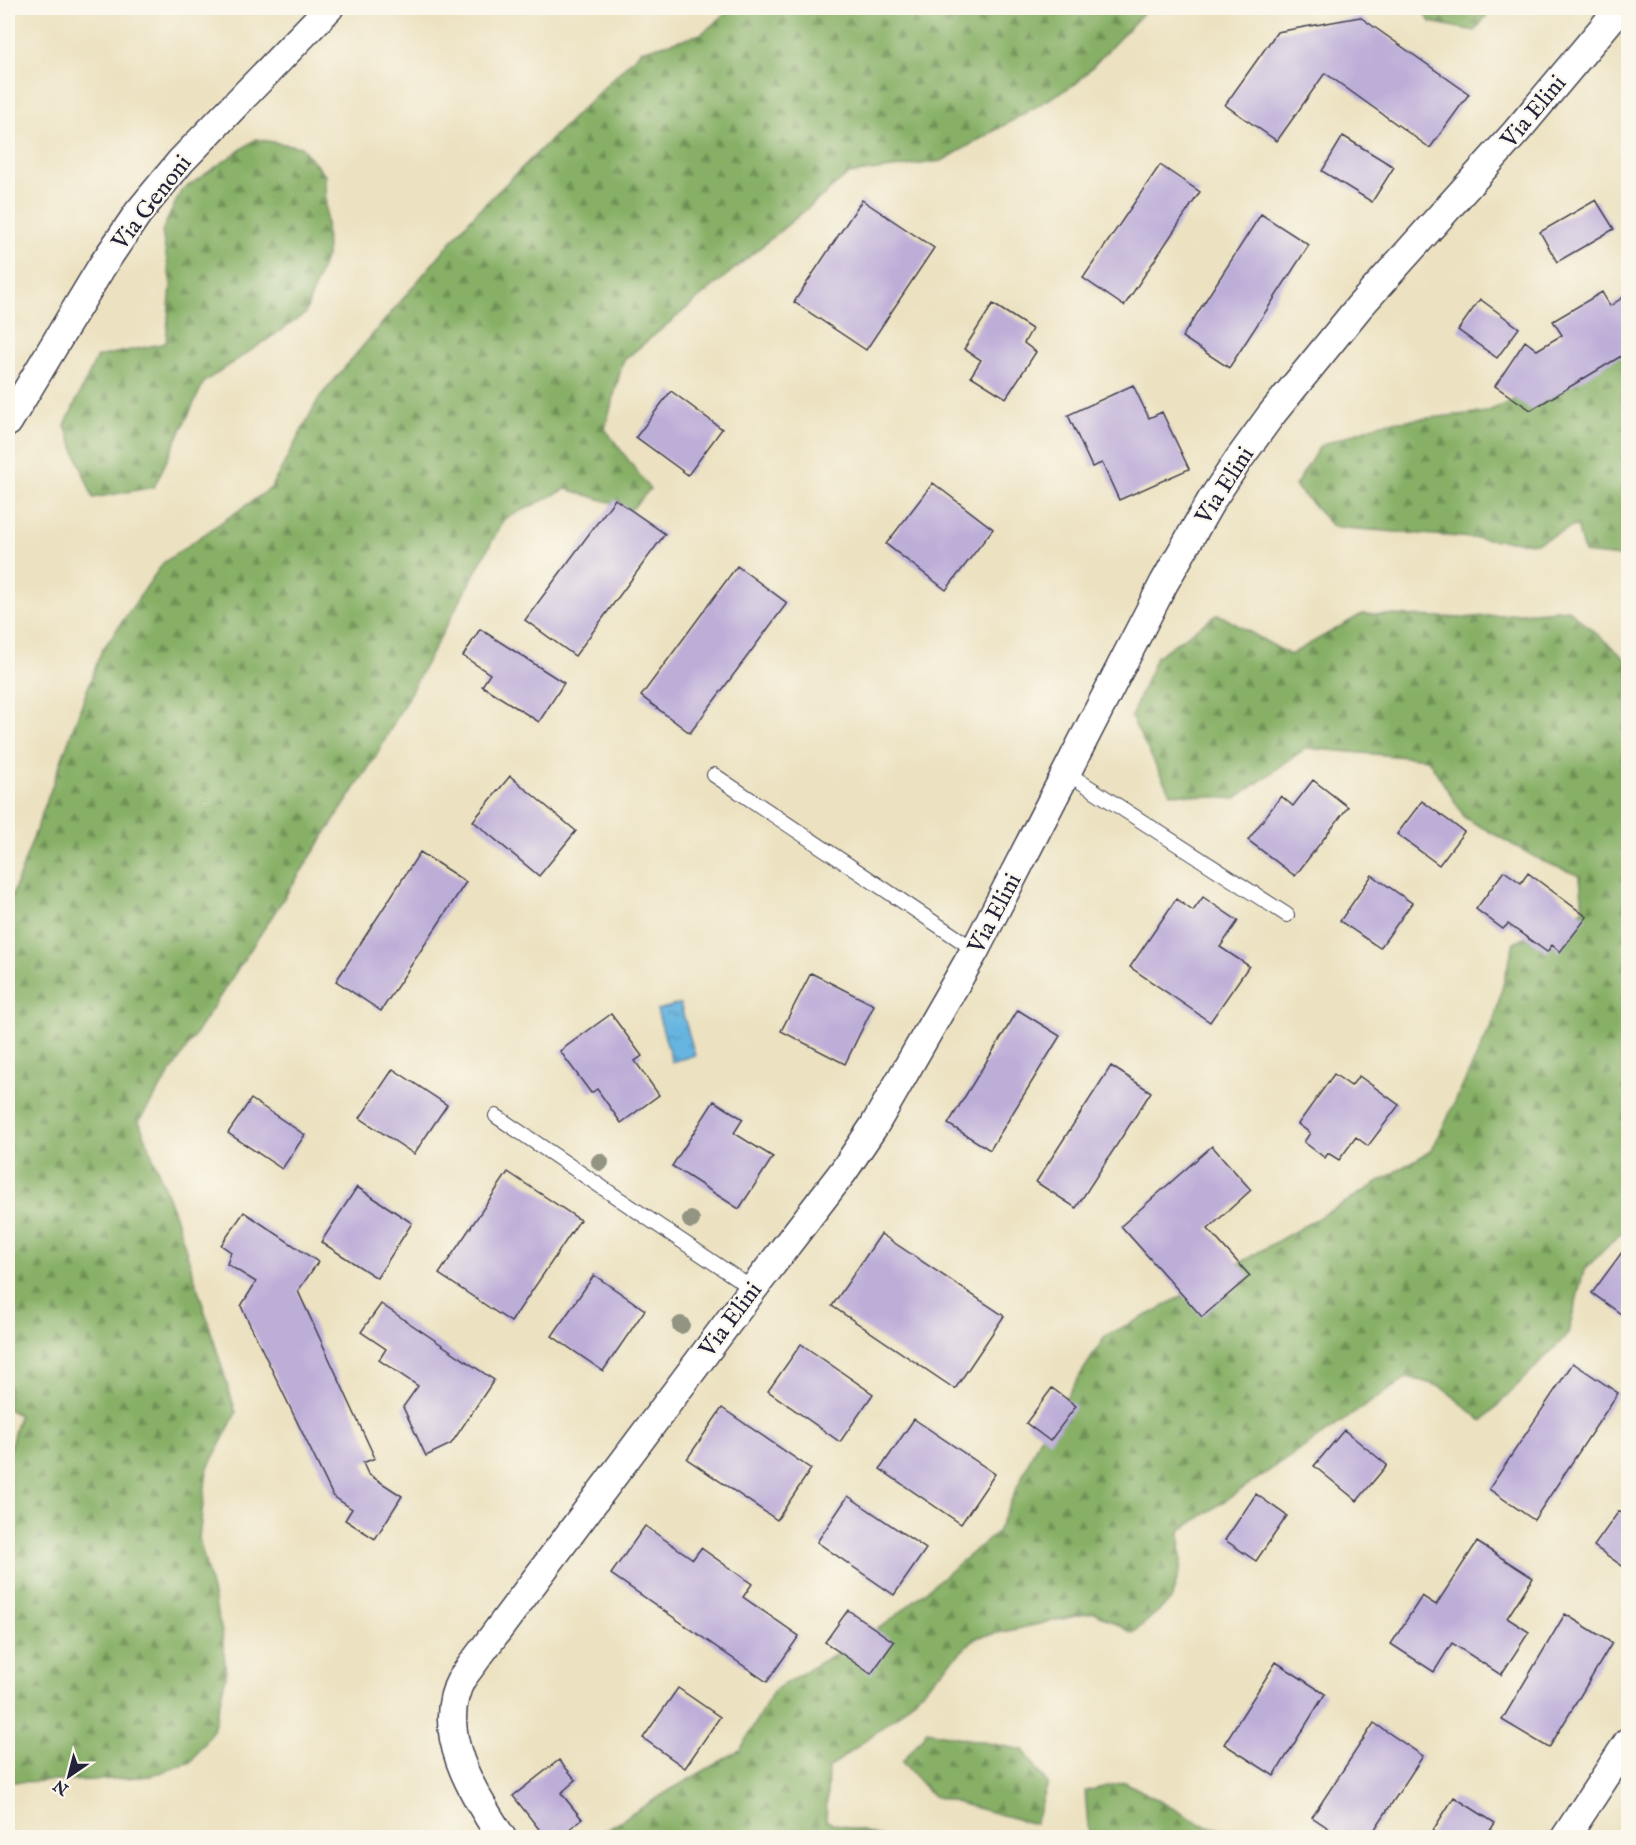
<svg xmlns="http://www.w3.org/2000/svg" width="1636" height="1845" font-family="'IM FELL English',serif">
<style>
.forest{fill:url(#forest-firs);stroke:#546950;stroke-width:1.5}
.water{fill:url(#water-ripples);stroke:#446c8e;stroke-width:1.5}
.building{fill:#bdaed8}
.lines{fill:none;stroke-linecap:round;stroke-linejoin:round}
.lane-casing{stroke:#403f4f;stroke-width:16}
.street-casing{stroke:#403f4f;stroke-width:31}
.lane{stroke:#fff;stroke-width:14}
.street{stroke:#fff;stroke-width:28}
.tree{fill:#939481}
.labels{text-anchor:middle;stroke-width:4.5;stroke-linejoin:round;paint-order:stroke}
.street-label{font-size:24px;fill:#22223b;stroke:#fbf7ec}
</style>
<defs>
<pattern id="forest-firs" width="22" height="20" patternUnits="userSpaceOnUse" patternTransform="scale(1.5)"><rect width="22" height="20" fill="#87b066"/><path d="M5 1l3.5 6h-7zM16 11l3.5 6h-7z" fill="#6e8f55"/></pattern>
<pattern id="water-ripples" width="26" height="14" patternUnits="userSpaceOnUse" patternTransform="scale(1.5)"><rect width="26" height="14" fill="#66b5e0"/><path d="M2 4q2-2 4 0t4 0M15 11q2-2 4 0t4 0" fill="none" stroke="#5493b7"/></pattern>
</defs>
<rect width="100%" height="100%" fill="#fbf7ec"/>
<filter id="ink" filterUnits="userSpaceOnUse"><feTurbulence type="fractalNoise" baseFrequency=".0167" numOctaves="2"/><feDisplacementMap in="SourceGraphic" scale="12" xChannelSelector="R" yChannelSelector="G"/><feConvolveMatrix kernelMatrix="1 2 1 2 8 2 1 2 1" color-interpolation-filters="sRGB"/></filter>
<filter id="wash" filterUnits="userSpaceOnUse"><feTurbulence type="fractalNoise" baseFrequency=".008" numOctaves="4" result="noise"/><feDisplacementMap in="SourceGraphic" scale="24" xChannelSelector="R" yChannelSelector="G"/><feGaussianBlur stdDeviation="1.35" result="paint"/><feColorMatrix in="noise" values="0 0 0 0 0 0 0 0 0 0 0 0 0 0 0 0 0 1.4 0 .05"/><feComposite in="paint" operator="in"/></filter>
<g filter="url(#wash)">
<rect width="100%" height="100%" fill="#ece2c1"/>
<path class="forest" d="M733 8H1148L1077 83 942 161 849 174 623 361 605 429 650 489 632 509 566 489 504 519 376 756 139 1121 177 1221 236 1413 207 1470 199 1538 222 1632 226 1676 213 1730 191 1762 151 1776 99 1780 8 1782V1455L19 1415 8 1409V907L101 652 163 563 271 488 319 398 472 217 641 51 701 34Z
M1422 8H1492L1475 31 1430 22Z
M256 139 301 147 325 175 327 253 305 314 204 382 154 487 93 498 65 425 97 357 166 343 171 285 162 231 181 191Z
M1628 351V558L1584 553 1577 525 1536 543 1333 527 1295 486 1320 446 1382 423 1486 412Z
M1568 609 1628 661V1226L1584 1270 1568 1334 1482 1421 1442 1387 1408 1377 1180 1531 1181 1566 1171 1600 1133 1633 1094 1612 975 1638 897 1716 828 1769 826 1821 882 1837 596 1838V1836L672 1789 740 1750 774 1690 887 1623 997 1532 1039 1439 1106 1335 1154 1312 1351 1199 1432 1150 1494 1020 1514 942 1583 910 1580 876 1542 861 1465 818 1428 759 1306 748 1235 799 1170 793 1131 717 1156 657 1218 614 1290 655 1362 614 1463 618Z
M927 1731 1023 1750 1048 1784 1035 1824 933 1796 902 1762Z
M1125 1782 1203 1825 1254 1837H1089L1085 1791Z"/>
<path class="water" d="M680 1004 695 1055 672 1062 657 1010Z"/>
<g id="blocks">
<path class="building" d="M1360 17 1469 94 1430 148 1325 73 1277 141 1225 105 1277 32Z
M1343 136 1394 167 1372 202 1322 171Z
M1160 165 1200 192 1124 306 1083 278Z
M862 200 934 248 866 350 794 302Z
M1596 200 1614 229 1557 262 1540 232Z
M1261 214 1309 245 1229 368 1182 337Z
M1602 292 1610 306 1628 294V352L1531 410 1495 386 1525 341 1537 350 1562 335 1553 321Z
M1480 299 1519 328 1497 358 1458 330Z
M993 304 1032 329 1024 343 1036 352 1006 398 971 376 981 360 964 349Z
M1133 385 1149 418 1162 412 1189 469 1119 500 1102 463 1092 467 1068 415Z
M671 391 722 429 688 475 636 437Z
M933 483 993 529 946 590 886 544Z
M615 499 665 534 575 656 525 620Z
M737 566 787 603 690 733 641 696Z
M480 629 564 683 539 722 482 686 490 674 463 656Z
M510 776 576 831 539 876 473 821Z
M1313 780 1348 807 1295 876 1248 840 1281 796 1293 806Z
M1422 801 1464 832 1439 865 1397 834Z
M420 852 466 882 381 1011 336 981Z
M1504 871 1521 883 1528 873 1587 917 1560 952 1552 945 1547 952 1508 924 1503 929 1476 909Z
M1372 875 1412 903 1380 948 1340 921Z
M1203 897 1238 921 1220 947 1249 966 1210 1022 1130 967 1176 899 1193 911Z
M811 973 874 1005 845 1064 781 1031Z
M1018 1010 1060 1036 990 1150 948 1124Z
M611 1014 642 1056 635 1061 659 1095 621 1123 597 1089 591 1093 560 1051Z
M1111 1066 1151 1092 1076 1208 1036 1182Z
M393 1069 447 1105 414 1154 360 1118Z
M1334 1074 1351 1086 1359 1076 1399 1105 1368 1146 1356 1137 1339 1160 1328 1153 1325 1158 1304 1142 1310 1133 1298 1124Z
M251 1099 305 1135 282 1169 228 1133Z
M714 1101 743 1119 734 1133 773 1157 739 1209 672 1166Z
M1212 1146 1251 1190 1208 1229 1250 1276 1202 1317 1121 1226Z
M508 1172 580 1220 511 1322 439 1274Z
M357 1187 412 1223 377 1278 321 1242Z
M244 1212 318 1262 298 1291 375 1458 363 1463 368 1474 402 1496 375 1539 345 1520 352 1509 333 1496 241 1306 256 1282 227 1264 231 1252 221 1245Z
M881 1234 1004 1316 955 1389 832 1306Z
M1628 1244V1319L1592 1293Z
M594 1275 645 1310 603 1371 552 1336Z
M381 1304 494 1380 451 1444 426 1456 403 1407 418 1386 379 1360 386 1349 361 1332Z
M801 1344 873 1394 840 1442 768 1391Z
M1573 1363 1618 1393 1534 1520 1489 1489Z
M1052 1388 1076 1406 1050 1441 1026 1423Z
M722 1408 811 1469 777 1520 687 1459Z
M914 1419 995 1474 961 1524 880 1469Z
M1344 1430 1387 1465 1357 1501 1314 1466Z
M1256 1494 1287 1516 1256 1561 1225 1540Z
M848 1496 926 1549 894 1595 817 1542Z
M1619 1511 1628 1518V1570L1594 1546Z
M645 1526 693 1559 701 1548 752 1584 743 1597 799 1636 767 1682 611 1574Z
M1477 1542 1533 1578 1507 1618 1529 1632 1501 1675 1452 1643 1434 1672 1391 1644 1422 1596 1436 1605Z
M848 1610 894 1642 871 1674 825 1642Z
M1565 1614 1612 1643 1549 1748 1502 1720Z
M1276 1662 1325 1694 1274 1776 1224 1744Z
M678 1688 720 1717 685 1768 643 1738Z
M1374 1723 1423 1756 1369 1838H1343L1312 1817Z
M559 1760 576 1780 561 1793 582 1819 558 1838H546L513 1796Z
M1454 1797 1495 1823 1485 1838H1428Z"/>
</g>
</g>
<g filter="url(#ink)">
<use href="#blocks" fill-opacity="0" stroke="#403f4f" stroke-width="1.5"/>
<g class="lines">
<defs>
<path id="lane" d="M1067 773 1287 915
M714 775 975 950
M496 1116 753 1289"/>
<path id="street" d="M8 422 102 266 138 213 181 161 329 8
M502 1838C473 1794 433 1730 462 1678L753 1289 843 1172 874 1126 975 950 1164 583 1211 501 1239 459 1271 415 1359 307 1516 132 1620 8
M1565 1838 1628 1742"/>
</defs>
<use href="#lane" class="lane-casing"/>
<use href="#street" class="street-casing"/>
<use href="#lane" class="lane"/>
<use href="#street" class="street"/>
</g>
<g class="tree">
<circle cx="600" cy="1162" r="9"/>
<circle cx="691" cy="1220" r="9"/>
<circle cx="681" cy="1325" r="9"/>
</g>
</g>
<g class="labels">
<g class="street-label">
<text transform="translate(1533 111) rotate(-50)" y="8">Via Elini</text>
<text transform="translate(151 202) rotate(-52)" y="8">Via Genoni</text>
<text transform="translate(1224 485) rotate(-57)" y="8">Via Elini</text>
<text transform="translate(994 913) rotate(-62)" y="8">Via Elini</text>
<text transform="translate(730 1319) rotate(-53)" y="8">Via Elini</text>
</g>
</g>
<rect width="1636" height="1845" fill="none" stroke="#fbf7ec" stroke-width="30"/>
<g transform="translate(69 1776) rotate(215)" stroke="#fbf7ec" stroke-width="4.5" paint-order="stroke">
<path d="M0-4.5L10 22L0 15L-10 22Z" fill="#22223b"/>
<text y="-9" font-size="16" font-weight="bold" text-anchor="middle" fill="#22223b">N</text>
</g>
</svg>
